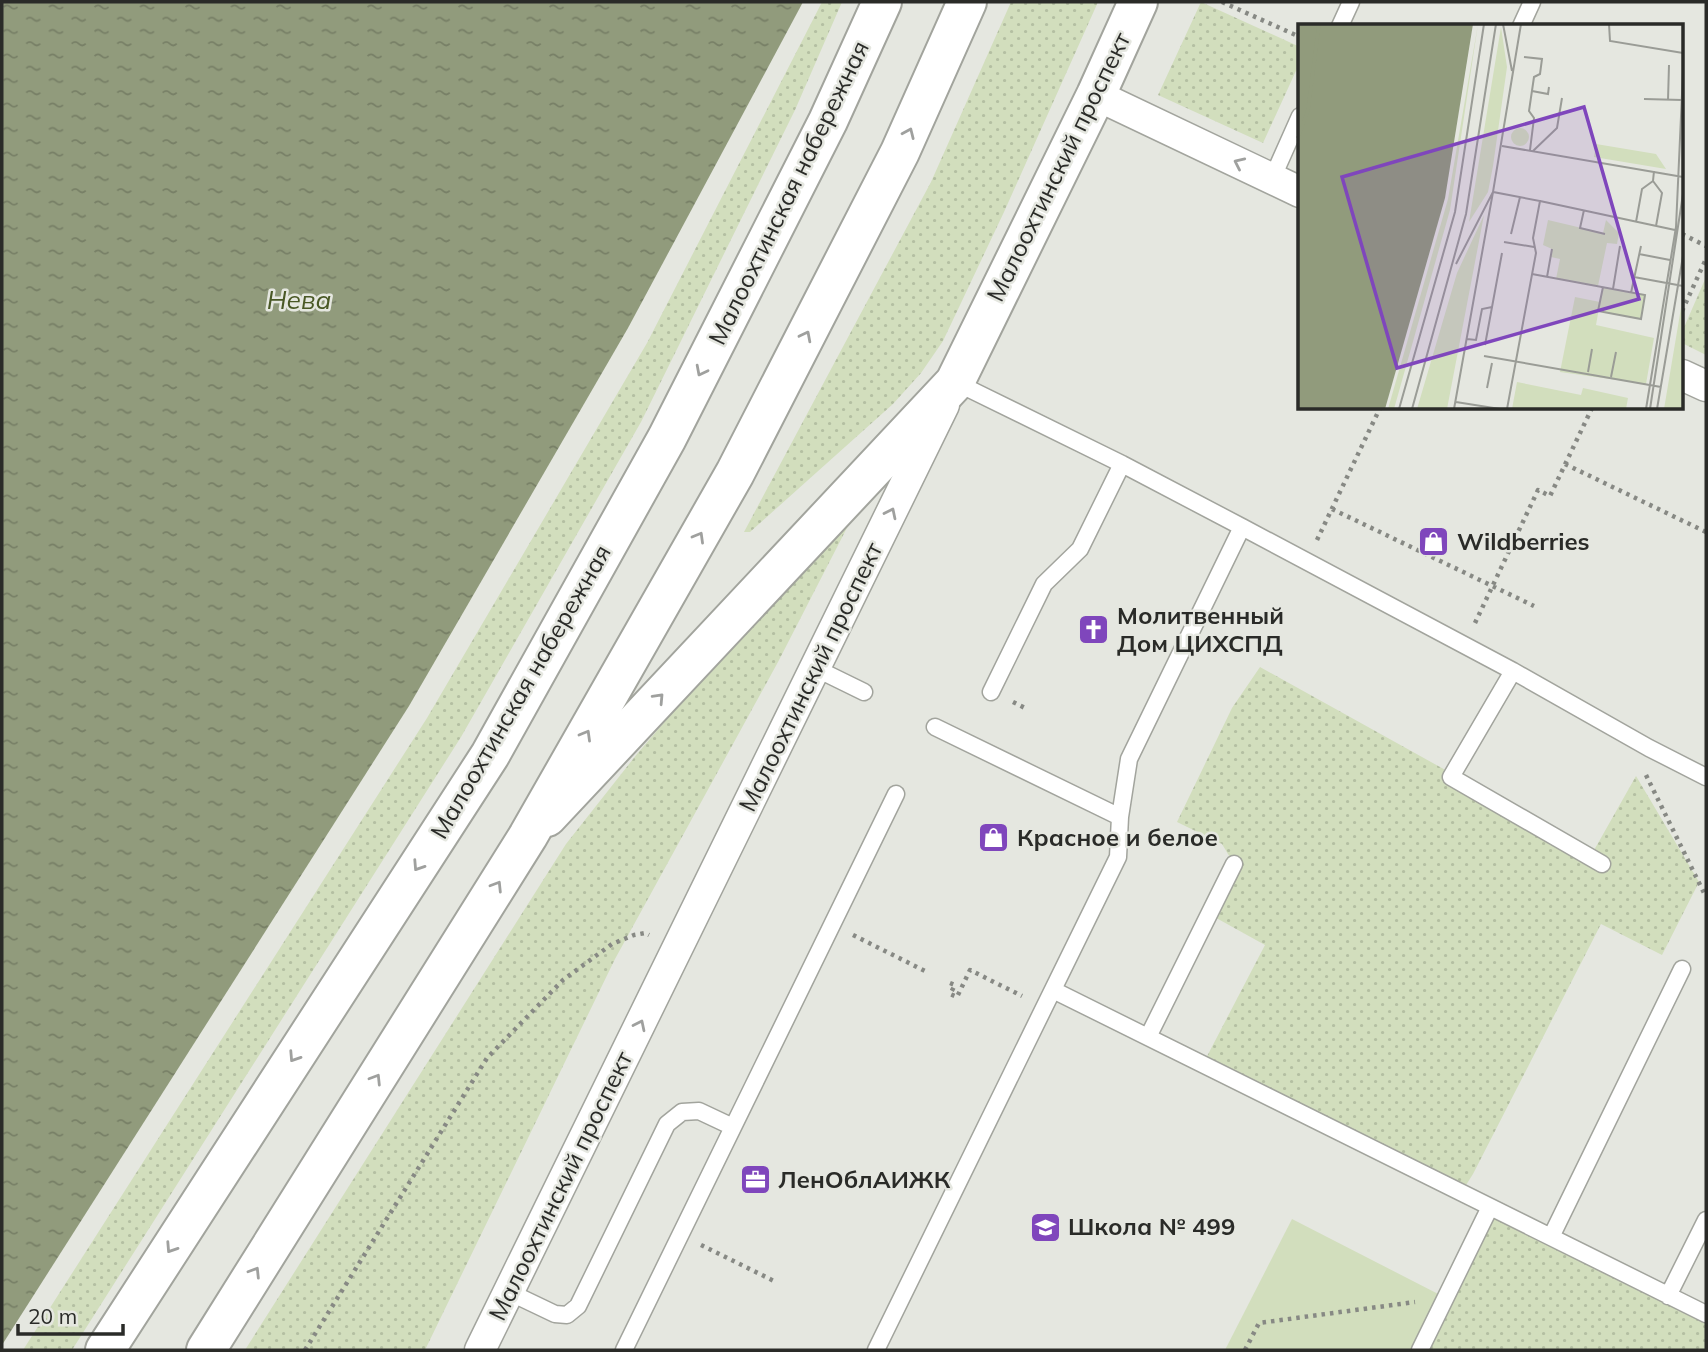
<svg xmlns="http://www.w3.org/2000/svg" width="1708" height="1352" font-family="Mulish,sans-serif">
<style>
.grass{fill:url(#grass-dots)}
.park{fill:#d2debd}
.water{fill:url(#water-ripples)}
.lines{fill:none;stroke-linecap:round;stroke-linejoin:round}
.lane-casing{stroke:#a2a49d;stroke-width:19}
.street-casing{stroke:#a2a49d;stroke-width:33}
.secondary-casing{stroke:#a2a49d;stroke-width:42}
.primary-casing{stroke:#a2a49d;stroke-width:42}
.path{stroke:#878984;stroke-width:4.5;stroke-dasharray:3.5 5;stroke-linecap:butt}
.lane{stroke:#fff;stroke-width:16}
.street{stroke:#fff;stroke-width:30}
.secondary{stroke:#fff;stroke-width:38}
.primary{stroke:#fff;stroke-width:38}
.oneway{stroke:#9fa09e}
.labels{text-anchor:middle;stroke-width:5;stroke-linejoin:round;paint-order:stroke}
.street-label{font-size:24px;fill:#2a2b28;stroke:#e5e7e0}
.poi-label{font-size:24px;font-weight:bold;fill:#2a2b28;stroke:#e5e7e0;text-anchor:start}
.water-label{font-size:26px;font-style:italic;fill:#495825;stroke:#e5e7e0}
.inset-river{fill:none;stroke:#919b7c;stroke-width:3.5}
.inset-road{fill:none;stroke:#9a9c96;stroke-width:2}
.view{fill:#7f46bc;fill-opacity:0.15;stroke:#7f46bc;stroke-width:3.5}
.inset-edge{fill:none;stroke:#2a2b28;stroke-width:3.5}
</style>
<defs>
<pattern id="grass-dots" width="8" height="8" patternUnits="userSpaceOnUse" patternTransform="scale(1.75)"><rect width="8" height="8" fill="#d2debd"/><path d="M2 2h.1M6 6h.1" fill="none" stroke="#b4bfa2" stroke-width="1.8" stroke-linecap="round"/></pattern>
<pattern id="water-ripples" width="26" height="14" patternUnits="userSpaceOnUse" patternTransform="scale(1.75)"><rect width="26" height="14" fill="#919b7c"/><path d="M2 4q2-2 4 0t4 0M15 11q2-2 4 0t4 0" fill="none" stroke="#777f66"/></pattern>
</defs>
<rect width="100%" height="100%" fill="#e5e7e0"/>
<path class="grass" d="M822 2H842L795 110 641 422 461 737 72 1350H23L427 718 647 343Z
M1011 2H1098L1004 212 943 341 921 373 893 404 750 532H744L931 182Z
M1201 2 1300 47V62L1263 143 1158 95Z
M1706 277V355L1682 343V332Z
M852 518 778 662 615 959 425 1350H245L566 844 637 754 734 641Z
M1260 667 1593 852 1636 776 1699 882 1662 955 1601 924 1473 1174 1461 1193 1203 1064 1265 945 1209 914 1234 864 1222 844 1177 822 1232 708Z
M1490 1207 1706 1314V1350H1420Z"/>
<path class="park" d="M1292 1219 1446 1298 1419 1350H1225Z"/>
<path class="water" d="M2 2H803L628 328 409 706 2 1345Z"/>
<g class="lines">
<defs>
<path id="lane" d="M1340 26 1351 2
M1521 26 1532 2
M1272 179 1300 116
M1242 527 1513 671 1649 748 1706 777
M815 668 864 692
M1513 671 1451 777 1602 864
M991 692 1044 584 1080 549 1122 464
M935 727 1120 817
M1053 990 1706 1314
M1148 1037 1234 864
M1551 1237 1682 969
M509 1292 555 1314 567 1315 578 1306 667 1124 682 1112 699 1111 733 1127
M1668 1296 1706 1220
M624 1350 896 794
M876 1350 1118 857 1120 817 1129 759 1242 527 1122 464 955 382
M1420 1350 1490 1207"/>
<path id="street" d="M1096 95 1300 192
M1682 375 1706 386
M480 1350 944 405"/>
<path id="secondary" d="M547 817 955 382 1096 95 1138 2"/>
<path id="primary" d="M105 1350 490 755 667 438 828 121 882 2
M206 1350 528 836 735 473 900 152 967 2"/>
</defs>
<use href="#lane" class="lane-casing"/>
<use href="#street" class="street-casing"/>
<use href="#secondary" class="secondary-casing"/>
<use href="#primary" class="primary-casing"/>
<path class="path" d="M1222 2 1300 37
M1682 234 1706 246
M1682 311 1706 259
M1565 464 1706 532
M1332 509 1534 606
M1317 540 1380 408
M1475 623 1538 490 1550 496 1592 408
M1013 702 1025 708
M1646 775 1706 897
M853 935 927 972
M950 983 955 985 950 994 957 997 970 970 1022 996
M701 1245 776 1282
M305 1350 487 1058 563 980 612 944 634 935 645 933 649 935
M1245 1350 1259 1323 1415 1302"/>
<use href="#lane" class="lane"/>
<use href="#street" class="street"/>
<use href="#secondary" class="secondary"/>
<use href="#primary" class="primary"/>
</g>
<defs><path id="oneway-chevron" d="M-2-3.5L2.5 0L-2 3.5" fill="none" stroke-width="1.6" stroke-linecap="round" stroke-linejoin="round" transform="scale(1.75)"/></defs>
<g class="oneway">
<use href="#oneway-chevron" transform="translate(909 133) rotate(-66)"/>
<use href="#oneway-chevron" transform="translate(1239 163) rotate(-155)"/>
<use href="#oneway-chevron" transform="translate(806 336) rotate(-63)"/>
<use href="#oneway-chevron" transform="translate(701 371) rotate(117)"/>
<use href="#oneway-chevron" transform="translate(891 513) rotate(-64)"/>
<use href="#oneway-chevron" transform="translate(699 537) rotate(-60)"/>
<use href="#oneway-chevron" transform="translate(659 698) rotate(-47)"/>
<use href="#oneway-chevron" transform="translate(586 735) rotate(-60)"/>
<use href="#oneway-chevron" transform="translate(418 866) rotate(123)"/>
<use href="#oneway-chevron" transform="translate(497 886) rotate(-58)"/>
<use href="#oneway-chevron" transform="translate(640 1025) rotate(-64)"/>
<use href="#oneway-chevron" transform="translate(294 1057) rotate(123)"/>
<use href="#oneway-chevron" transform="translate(376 1079) rotate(-58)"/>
<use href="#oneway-chevron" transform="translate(171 1248) rotate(123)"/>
<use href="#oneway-chevron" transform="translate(255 1272) rotate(-58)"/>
</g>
<defs>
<symbol id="shop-square" viewBox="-11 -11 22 22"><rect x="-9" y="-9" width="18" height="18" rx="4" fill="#7f46bc" stroke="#e5e7e0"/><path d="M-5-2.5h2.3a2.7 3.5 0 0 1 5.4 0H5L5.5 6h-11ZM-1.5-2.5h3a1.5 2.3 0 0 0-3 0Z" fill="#fff"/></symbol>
<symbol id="church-square" viewBox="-11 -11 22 22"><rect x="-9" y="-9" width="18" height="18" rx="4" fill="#7f46bc" stroke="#e5e7e0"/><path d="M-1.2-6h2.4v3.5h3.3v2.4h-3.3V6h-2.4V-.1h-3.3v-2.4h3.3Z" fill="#fff"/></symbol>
<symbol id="office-square" viewBox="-11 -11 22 22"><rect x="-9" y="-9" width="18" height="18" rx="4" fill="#7f46bc" stroke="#e5e7e0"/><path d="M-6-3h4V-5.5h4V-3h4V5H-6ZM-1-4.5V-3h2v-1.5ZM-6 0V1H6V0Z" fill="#fff"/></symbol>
<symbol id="school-square" viewBox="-11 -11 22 22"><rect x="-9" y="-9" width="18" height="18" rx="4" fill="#7f46bc" stroke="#e5e7e0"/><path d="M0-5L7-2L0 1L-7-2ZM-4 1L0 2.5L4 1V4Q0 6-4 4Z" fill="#fff"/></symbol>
</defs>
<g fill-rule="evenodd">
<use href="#shop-square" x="1416" y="524" width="35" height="35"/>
<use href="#church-square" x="1076" y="612" width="35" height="35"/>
<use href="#shop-square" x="976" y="820" width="35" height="35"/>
<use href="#office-square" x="738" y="1162" width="35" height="35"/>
<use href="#school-square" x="1028" y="1210" width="35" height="35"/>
</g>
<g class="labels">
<g class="street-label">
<text transform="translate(1059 167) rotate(-64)" y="8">Малоохтинский проспект</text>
<text transform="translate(789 193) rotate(-64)" y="8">Малоохтинская набережная</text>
<text transform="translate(811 677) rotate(-64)" y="8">Малоохтинский проспект</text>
<text transform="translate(521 692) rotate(-60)" y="8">Малоохтинская набережная</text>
<text transform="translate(561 1186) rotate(-64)" y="8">Малоохтинский проспект</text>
</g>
<g class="poi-label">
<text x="1457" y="550">Wildberries</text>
<text x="1117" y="624">Молитвенный<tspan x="1117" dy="28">Дом ЦИХСПД</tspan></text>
<text x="1017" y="846">Красное и белое</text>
<text x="778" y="1188">ЛенОблАИЖК</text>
<text x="1068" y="1235">Школа № 499</text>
</g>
<g class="water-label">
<text x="299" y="309">Нева</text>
</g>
</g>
<g transform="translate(1298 24)">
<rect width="385" height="385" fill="#e5e7e0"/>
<path d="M180 0 152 186 96 385H90L150 175ZM203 3 209 43 195 142 190 168 171 198ZM213 113a9 9 0 1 1 18 0a9 9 0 1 1-18 0ZM298 120 358 130 368 145 296 133ZM186 191 149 385H119L159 249ZM250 196 305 209 308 196 321 209 319 220 309 219 300 262 258 255 262 235 253 233 254 225 245 221ZM305 263 347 271 343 295 300 287Z" fill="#d2debd"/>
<path d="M385 272V385H366ZM277 273 302 278 298 301 356 314 348 360 262 348ZM219 358 283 371 285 364 330 374 328 385H214Z" fill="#d2debd"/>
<path d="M0 0H175L147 174 87 385H0Z" fill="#919b7c"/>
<path class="inset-river" d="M0 114 10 86 21 0"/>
<path class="inset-road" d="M205 0 214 47M311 0 312 17 385 29M226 33 244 35 242 50 236 53 231 87 236 94 232 126M234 67 250 70 251 63M346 75 384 76M370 76 371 41M204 122 385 153M235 127 259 104 264 74M356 147 355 157 364 169 358 202M242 177 377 206M286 186 282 204 307 210M338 198 344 165 355 157M213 210 222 173M206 218 236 223M341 230 372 236M158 240 195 168 223 0M234 250 347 271 343 295 300 287 305 263M249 253 254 225M336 253 385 262M315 265 322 222M333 269 343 222M169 315 178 316 184 285 194 283M187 321 204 229M186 332 363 363M290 348 294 325M313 353 318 328M189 364 194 339M158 378 202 385M101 385 157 188 186 0M114 385 168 190 198 0M156 385 195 168 242 177 235 214 238 229 209 385M348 385 378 203 385 48M352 385 385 170M359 385 385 232"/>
<path class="view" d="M286 83 341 275 99 344 44 153Z"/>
<rect width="385" height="385" class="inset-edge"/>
</g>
<rect width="1708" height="1352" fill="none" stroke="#2a2b28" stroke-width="7"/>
<path d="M18 1324v10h105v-10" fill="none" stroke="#2a2b28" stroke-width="3.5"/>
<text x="28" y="1324" font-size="21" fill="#2a2b28" stroke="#e5e7e0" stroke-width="5" paint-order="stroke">20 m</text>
</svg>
